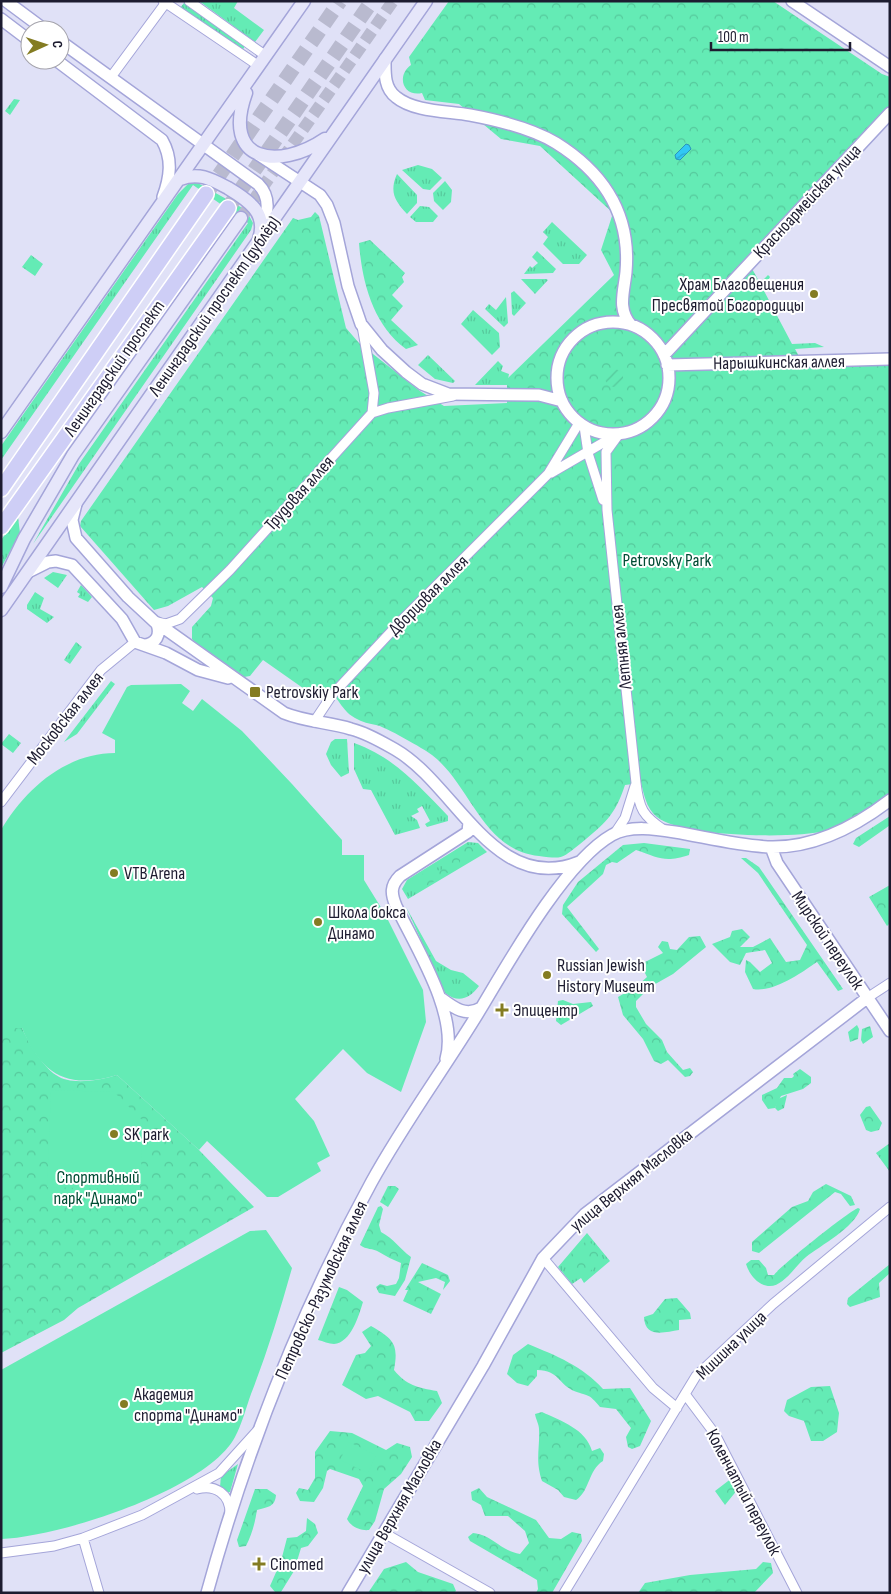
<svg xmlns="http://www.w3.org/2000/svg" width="891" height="1594" font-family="'Sofia Sans Condensed',sans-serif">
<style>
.grass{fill:url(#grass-tufts)}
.forest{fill:url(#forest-crowns)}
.garden{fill:url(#garden-furrows)}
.pitch{fill:#64ebb5}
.water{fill:url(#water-waves);stroke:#2b94ba}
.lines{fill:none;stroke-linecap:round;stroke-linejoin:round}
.secondary-tunnel{stroke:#b9bacf;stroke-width:12;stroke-dasharray:12 6;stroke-linecap:butt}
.primary-tunnel{stroke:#b9bacf;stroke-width:15;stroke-dasharray:15 8;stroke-linecap:butt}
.minor-casing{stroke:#a4a5d9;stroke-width:11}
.tertiary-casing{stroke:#a4a5d9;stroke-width:14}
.secondary-casing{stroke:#a4a5d9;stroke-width:15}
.primary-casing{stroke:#fff;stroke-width:18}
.minor{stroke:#fff;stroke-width:9}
.tertiary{stroke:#fff;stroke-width:11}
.secondary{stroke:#e6e6fa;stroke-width:12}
.primary{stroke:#cecef6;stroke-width:15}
.poi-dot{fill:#847c22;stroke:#fff;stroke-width:2}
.labels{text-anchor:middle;stroke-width:4;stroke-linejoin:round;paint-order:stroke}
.street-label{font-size:18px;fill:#1d1c30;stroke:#fff}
.poi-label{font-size:18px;fill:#1d1c30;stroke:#fff;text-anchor:start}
.park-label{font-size:18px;fill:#004c34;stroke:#fff}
</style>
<defs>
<pattern id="grass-tufts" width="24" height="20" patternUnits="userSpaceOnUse" patternTransform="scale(1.25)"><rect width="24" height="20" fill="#64ebb5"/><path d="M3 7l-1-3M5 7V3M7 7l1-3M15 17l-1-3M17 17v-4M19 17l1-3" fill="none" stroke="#56c99c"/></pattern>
<pattern id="forest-crowns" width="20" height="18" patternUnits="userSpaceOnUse" patternTransform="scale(1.25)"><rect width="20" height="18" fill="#64ebb5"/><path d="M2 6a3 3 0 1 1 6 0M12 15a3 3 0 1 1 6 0" fill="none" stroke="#56c99c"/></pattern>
<pattern id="garden-furrows" width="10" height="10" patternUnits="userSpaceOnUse" patternTransform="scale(1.25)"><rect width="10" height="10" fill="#64ebb5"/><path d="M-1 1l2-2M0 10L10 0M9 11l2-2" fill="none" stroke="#56c99c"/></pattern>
<pattern id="water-waves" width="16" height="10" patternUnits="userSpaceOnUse" patternTransform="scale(1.25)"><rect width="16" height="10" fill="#31c8f5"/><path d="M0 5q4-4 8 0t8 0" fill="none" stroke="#2babd2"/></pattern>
</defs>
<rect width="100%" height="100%" fill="#e0e1f7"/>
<path class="grass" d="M199 1H238L234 8 264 30 255 42Z
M184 3 245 46 242 51 180 8Z
M14 99 20 100 10 115 5 111Z
M418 165 432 169 442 178 430 190 423 189 402 170Z
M397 174 417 195V203L407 214C395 201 389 192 397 174Z
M445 181 452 190 451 202 443 210 434 201 433 193Z
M196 182 246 210 253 223 251 230 33 544 79 464 248 223 193 185 1 460V446L178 194 189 183Z
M420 206 429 207 438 216 433 222H416L410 217Z
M552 222 587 255 579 264H563L543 244 548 237 543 232Z
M537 251 556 269 553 273 524 274 530 266 532 268 538 263 532 257Z
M31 255 43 264 35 276 22 267Z
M521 279H546L548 280 535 294Z
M514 291 526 303 514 316 512 314 511 293Z
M506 297 508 323 504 327 485 309 489 304 496 310Z
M473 310 499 333 500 347 492 355 461 324Z
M428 355 455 381 453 383 435 379 418 365Z
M498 361 503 366 501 371 509 374 507 385H475Z
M18 517 20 533 1 568V540Z
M53 572 67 575 58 588 44 578Z
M81 585 92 597 88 602 78 597 80 594 77 592Z
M35 592 44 598 40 609 54 617 47 623 27 609V605Z
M76 642 82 647 70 664 64 660Z
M111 681 115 684 77 734 64 742Z
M9 734 21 743 13 753 1 744Z
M335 739H347L349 773 341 777 331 765 326 754 331 742Z
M354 743C394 757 419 786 448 816V821L427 827 425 824 430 821 422 806 417 809 419 812 411 816 417 820 420 828 395 835 371 790 363 789 354 769Z
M468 842 478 843 487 852 408 899 402 889 407 880Z
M406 907 436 961 451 970 463 973 479 986C470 998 459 1004 445 993Z
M787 1095 784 1108 778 1111 775 1108 778 1099Z
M890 1143V1172L876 1153Z
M587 1233 610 1261 584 1283 581 1278 572 1284 558 1267Z
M238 1464 230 1492H228L220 1487 221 1476Z"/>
<path class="forest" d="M449 1H773L882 74 890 77V108L746 258 760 283 768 275 770 277 763 289 792 344 815 343 824 347 795 349 805 367 890 365V793C874 806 845 826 825 831 794 839 680 837 657 817 646 808 644 794 641 783L625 785C615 816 604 824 580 844 561 859 563 859 539 856 482 850 471 785 432 755 424 749 384 726 376 725 370 724 362 722 355 718 335 707 340 685 310 693L263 660 250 676 244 677 196 644 192 639V627L211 606 213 598 202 587 168 606 154 610 80 526 81 521 293 218 298 220 311 217 315 212 319 216 346 328 359 343 420 391 444 406 507 403V379L614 275 601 250 613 213 540 146 501 139 459 104 425 100 422 93C403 97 396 76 411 65L409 57Z
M370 240 405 273 402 277 404 282 392 295 403 306 391 320 418 345 406 349C373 325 362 282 359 243Z
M890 816V825L886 828 859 847 853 844 856 838Z
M644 843 690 849 689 855C665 863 659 858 636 850L617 863 612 862 606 865 603 874 567 907 599 949 596 952 562 914 563 905 578 882 623 845Z
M467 845H476L478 848 472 853H464L458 866 419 891 417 882 424 872 441 870 444 867 442 861Z
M741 858H746L759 867 843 989 838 991 817 962C801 973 773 993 753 989L745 972 746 960 750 962 760 972 772 963 765 950 746 953 740 965 730 962 712 944 730 937 732 931 742 929 750 937 740 947H753L770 938 786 962 800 960 807 945 758 873Z
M890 885V923L887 926 869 897Z
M700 936 706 947 673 974 650 987 636 1001V1007L646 1024 662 1040 667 1052 683 1070 690 1068 693 1072 690 1076 685 1077 668 1060 661 1064 654 1061 643 1039 623 1015 618 997 637 986 647 977 644 971 645 962 663 953 658 947 662 941 668 942 670 949 677 950 689 937Z
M563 1000 573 1004 591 1002 593 1006 561 1025 556 1021 558 1001Z
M857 1025 859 1029 858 1039 850 1042 848 1032Z
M870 1026 873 1037 863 1044 861 1040 862 1029Z
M1 1028H22C28 1042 42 1066 56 1075 71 1086 101 1080 117 1075L199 1150 254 1207 78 1308 64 1320 1 1353Z
M800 1069 811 1077V1083L803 1089 781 1096 775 1108 768 1109 762 1100V1095L777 1088 784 1078H792L794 1076 793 1074Z
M870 1106 882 1123 879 1130 871 1132 866 1130 860 1115 866 1107Z
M826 1184 851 1196 855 1205 850 1206 841 1194 835 1192 759 1253 752 1251V1242L792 1207 808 1201 813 1192Z
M388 1186H395L399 1189 388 1207 380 1202Z
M381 1206 383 1209 379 1225 381 1232C394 1239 399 1248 411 1257L405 1280 395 1296 379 1293 376 1287 380 1284 387 1286 396 1284 399 1278 401 1263C393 1260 386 1256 379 1252 373 1248 366 1250 360 1245L378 1207Z
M858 1208 860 1209C855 1227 820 1246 806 1257 796 1265 784 1286 770 1286 758 1286 749 1274 746 1264L751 1260H759L766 1268 768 1275H774C778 1268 849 1211 858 1208Z
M587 1241 599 1248C599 1265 594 1271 579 1277L571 1273 565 1266 574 1249Z
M422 1263 448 1275 450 1281 443 1290 445 1282 436 1278 418 1282 441 1294 431 1314 403 1301 408 1290H405Z
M890 1264V1273L879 1283 880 1297 850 1307 847 1304 848 1298Z
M339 1287 347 1290 363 1302C359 1315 351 1343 334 1344 329 1344 323 1341 318 1340Z
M677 1298 690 1313 691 1319 679 1320V1330C665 1332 645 1339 644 1317L653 1314 665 1299Z
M371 1326C393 1339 399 1343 394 1370 406 1385 418 1388 437 1391L442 1403 429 1421H415L410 1412 378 1396 366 1399 342 1385 356 1355 365 1353 371 1346 362 1332Z
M528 1344C557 1356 582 1366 603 1389L630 1388 651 1421 640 1446 632 1449 628 1447 626 1437 631 1428 616 1409 600 1407C588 1393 590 1397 574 1391 557 1383 560 1371 537 1370V1376L528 1386 517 1383 507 1374 513 1355Z
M830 1386 839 1413 837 1432 823 1441H811L804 1421 789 1416 784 1411 787 1400 811 1387Z
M542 1412C561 1421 586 1429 592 1451L600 1448 604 1454 603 1461C588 1470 590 1491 576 1500L564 1497 558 1490 542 1481C535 1460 540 1449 539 1429 539 1424 536 1420 535 1414Z
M330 1431 352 1433 386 1450 397 1443 410 1447 412 1457 401 1474 384 1489 375 1521 369 1530C361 1531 351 1527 347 1519L363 1486 359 1479 330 1469 327 1471 323 1488 314 1502 300 1501 296 1493 299 1488 308 1490 315 1478V1452Z
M732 1478 738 1489 725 1505 715 1491Z
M479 1488 487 1497 536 1520 549 1538 561 1539 572 1532 581 1534 582 1541 552 1593H536L538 1589 537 1580 470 1541 468 1537 473 1533C495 1536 497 1549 520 1554L529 1543 525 1531 508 1516H485L481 1505 472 1500 471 1492Z
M255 1489H267L276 1495C275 1507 268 1507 257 1510 255 1523 252 1534 246 1546L239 1547 237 1540Z
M307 1518 315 1524 318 1533 308 1546 301 1548 294 1571 281 1592H275L270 1586 281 1561 287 1538 297 1537 306 1531Z
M406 1562 418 1572 453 1584 456 1591 454 1593H368L384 1569Z
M763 1562 771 1563 773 1573 754 1593H638L645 1583 690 1575 756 1569Z"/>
<path class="garden" d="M605 378a9 9 0 1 1 18 0a9 9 0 1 1-18 0Z"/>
<path class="pitch" d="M181 684 190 691 182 703 193 711 202 699 242 731 292 784 342 840V855H364V880L385 914 423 990 426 1022 401 1092 367 1073 343 1049 295 1099 314 1121 330 1156 317 1163 321 1171 278 1197H267L207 1141 199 1150 117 1075C68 1090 41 1075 22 1028H1V830C25 789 66 753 115 753V740L102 733 127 687 131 685Z
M51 1090 114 1092 143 1121 140 1190 47 1187Z
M266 1230 292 1268C280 1311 267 1353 251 1394 246 1408 242 1424 235 1437 207 1490 59 1537 1 1539V1370L250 1231Z
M349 1442 376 1455 368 1473 340 1460Z"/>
<path class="water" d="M686 144 689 145 691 149 680 160 676 159 675 155Z"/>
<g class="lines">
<path class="secondary-tunnel" d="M241 218 393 1"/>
<path class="primary-tunnel" d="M206 194 340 1
M228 208 372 1"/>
<defs>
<path id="minor" d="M163 1 259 66
M189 1 266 56
M111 77 167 1
M362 326 374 393 372 413
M584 426 588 453 603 500
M619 434 606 452 607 510 636 783C639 809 643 816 664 830
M551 473 613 437
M157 622 166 624 180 619 230 570 372 413 388 408 453 396
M314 722 332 695 402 620 548 474 579 423
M1 802 101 670 135 642
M615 833 625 818 635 786
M867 998 890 983
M543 1258 653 1388 677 1408
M685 1394 715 1434 797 1593
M197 1489C215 1484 230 1494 230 1513
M384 1533 490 1593
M83 1538 99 1593
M1 1553 54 1546 83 1538 142 1515 219 1473 257 1431
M564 1593 696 1376 773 1304 890 1207"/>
<path id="tertiary" d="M6 1 45 30
M792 1 890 67
M1 19 30 41
M60 41 258 184C272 198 267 214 262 231
M385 59C385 73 384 88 396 97 414 112 448 111 470 115 497 120 531 128 556 143 604 173 631 215 626 272 624 292 617 309 631 325
M56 60 162 140C173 159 170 178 163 197
M259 155 320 195 327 205 334 223 348 286 361 324 382 350 406 372 422 384 448 394 539 395 562 401
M557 378a56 56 0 1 1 112 0a56 56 0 1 1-112 0Z
M664 355 890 113
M667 365 890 359
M76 504 72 520 76 538 128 597 157 624C161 635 156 644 144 645
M28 572 48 562 56 561 72 565 122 619 135 642 166 653 198 670 228 678
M157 623 284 713C306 722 329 722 351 729 367 733 382 742 396 750 456 785 495 896 579 862
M771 847 777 863 890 1031
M442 999C454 1008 466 1017 481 1008
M446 1059C459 1014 415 946 396 906 391 894 390 886 400 876L468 832 469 822
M207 1593C246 1451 301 1311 371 1183 405 1121 447 1065 483 1005 511 958 566 861 612 835 630 825 656 829 675 832 705 837 744 847 773 847 817 847 856 826 890 800
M348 1593 483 1366 543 1258 585 1214 867 998"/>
<path id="secondary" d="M246 93C221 162 278 171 325 139
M180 179C199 172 211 179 228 188 248 200 268 213 259 239
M1 432 304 1
M1 587 24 539 73 455 241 218
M1 610 426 1"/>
<path id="primary" d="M1 489 206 194
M1 527 228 208"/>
</defs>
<use href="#minor" class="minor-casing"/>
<use href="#tertiary" class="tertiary-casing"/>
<use href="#secondary" class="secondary-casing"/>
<use href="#primary" class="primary-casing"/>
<use href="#minor" class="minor"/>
<use href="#tertiary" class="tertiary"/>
<use href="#secondary" class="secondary"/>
<use href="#primary" class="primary"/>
</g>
<g class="poi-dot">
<circle cx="814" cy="294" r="5"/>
<rect x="249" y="686" width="12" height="12" rx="2.5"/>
<circle cx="114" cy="873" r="5"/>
<circle cx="318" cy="922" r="5"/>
<circle cx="547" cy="975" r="5"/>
<path d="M499.5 1002.5h5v5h5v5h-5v5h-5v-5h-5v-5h5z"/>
<circle cx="114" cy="1134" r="5"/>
<circle cx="124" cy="1404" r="5"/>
<path d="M256.5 1556.5h5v5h5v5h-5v5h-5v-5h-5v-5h5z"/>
</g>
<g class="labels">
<g class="street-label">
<text transform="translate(807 201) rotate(-47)" y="6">Красноармейская улица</text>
<text transform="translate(214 306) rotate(-55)" y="6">Ленинградский проспект (дублёр)</text>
<text transform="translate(779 362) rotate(-1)" y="6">Нарышкинская аллея</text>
<text transform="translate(114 368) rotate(-55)" y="6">Ленинградский проспект</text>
<text transform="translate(299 493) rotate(-48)" y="6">Трудовая аллея</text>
<text transform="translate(428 595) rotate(-45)" y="6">Дворцовая аллея</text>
<text transform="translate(621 647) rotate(-96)" y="6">Летняя аллея</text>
<text transform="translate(65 718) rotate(-52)" y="6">Московская аллея</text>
<text transform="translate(828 940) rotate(56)" y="6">Мирской переулок</text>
<text transform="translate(631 1180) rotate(-39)" y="6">улица Верхняя Масловка</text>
<text transform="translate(321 1290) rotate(-65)" y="6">Петровско-Разумовская аллея</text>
<text transform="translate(731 1345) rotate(-44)" y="6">Мишина улица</text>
<text transform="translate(744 1492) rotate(62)" y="6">Коленчатый переулок</text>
<text transform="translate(399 1506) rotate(-60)" y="6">улица Верхняя Масловка</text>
</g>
<g class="poi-label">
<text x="804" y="290" text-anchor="end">Храм Благовещения<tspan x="804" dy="21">Пресвятой Богородицы</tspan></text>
<text x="266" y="698">Petrovskiy Park</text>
<text x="124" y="879">VTB Arena</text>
<text x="328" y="918">Школа бокса<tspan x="328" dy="21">Динамо</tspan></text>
<text x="557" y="971">Russian Jewish<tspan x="557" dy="21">History Museum</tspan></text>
<text x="513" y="1016">Эпицентр</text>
<text x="124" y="1140">SK park</text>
<text x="134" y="1400">Академия<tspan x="134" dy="21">спорта "Динамо"</tspan></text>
<text x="270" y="1570">Cinomed</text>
</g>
<g class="park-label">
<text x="667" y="566">Petrovsky Park</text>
<text x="98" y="1183">Спортивный<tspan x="98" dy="21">парк "Динамо"</tspan></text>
</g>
</g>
<rect width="891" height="1594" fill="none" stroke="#1d1c30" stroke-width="5"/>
<g transform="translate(45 45) rotate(87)"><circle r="24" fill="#ffffff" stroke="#a5a4ac"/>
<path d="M0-4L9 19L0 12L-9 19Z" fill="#847c22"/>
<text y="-8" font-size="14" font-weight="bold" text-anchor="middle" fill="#1d1c30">С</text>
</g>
<path d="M711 42v8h139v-8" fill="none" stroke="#1d1c30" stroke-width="2.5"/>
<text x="718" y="42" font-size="15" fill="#1d1c30" stroke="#ffffff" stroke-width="4" paint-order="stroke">100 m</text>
</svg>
